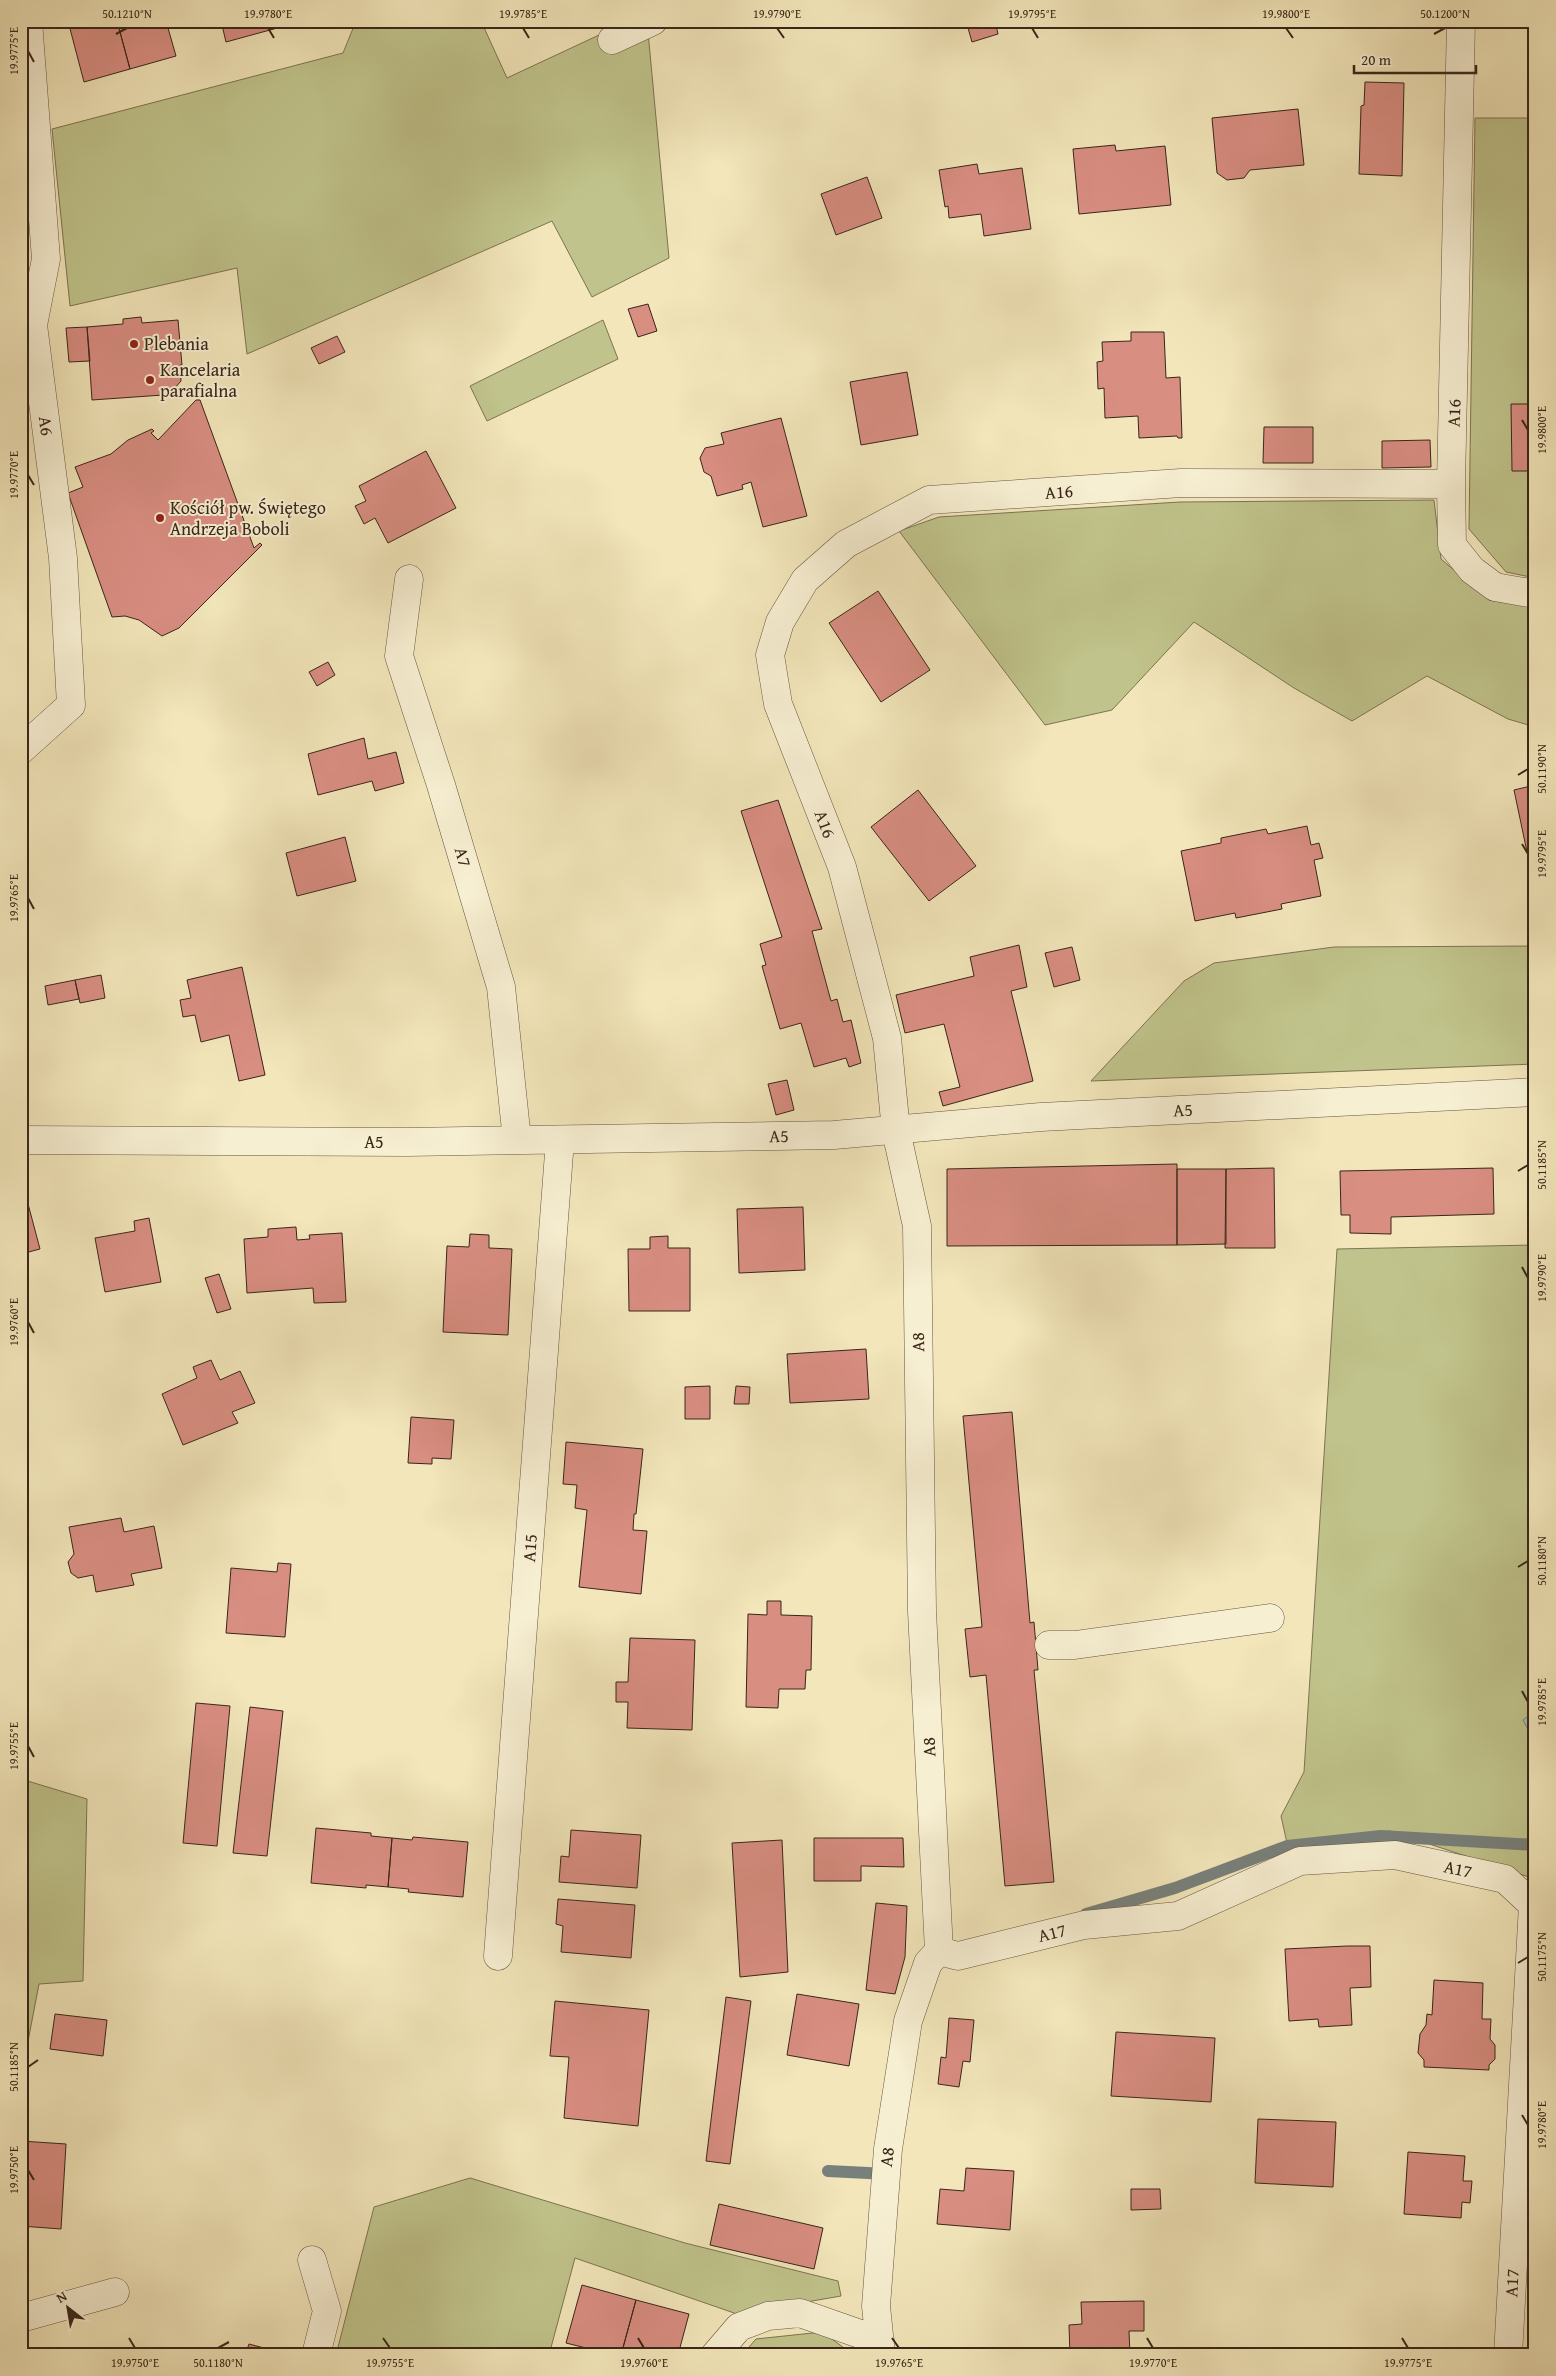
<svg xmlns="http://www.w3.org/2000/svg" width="1556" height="2376" font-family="'Gentium Book Plus',serif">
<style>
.green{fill:#c0c38b;stroke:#7c7452}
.water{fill:#a2bcbc;stroke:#78807b}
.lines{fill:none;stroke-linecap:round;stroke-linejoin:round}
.stream{stroke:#78807b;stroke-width:12}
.building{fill:#d98e82;stroke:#392619}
.minor-casing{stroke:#675641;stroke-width:29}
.minor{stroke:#f7efd2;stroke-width:28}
.ticks{fill:none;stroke:#392619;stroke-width:2}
.poi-dot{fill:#8f2418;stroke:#f7efd2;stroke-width:2}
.labels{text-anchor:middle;stroke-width:4;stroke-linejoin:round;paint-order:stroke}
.poi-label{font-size:18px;fill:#392619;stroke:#f7efd2;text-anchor:start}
.street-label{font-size:18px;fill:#392619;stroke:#f7efd2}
.neatline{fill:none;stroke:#392619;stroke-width:2}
.ticks-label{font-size:12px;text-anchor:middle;fill:#392619}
</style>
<rect width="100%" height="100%" fill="#f2e6ba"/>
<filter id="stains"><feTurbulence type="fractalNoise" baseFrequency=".004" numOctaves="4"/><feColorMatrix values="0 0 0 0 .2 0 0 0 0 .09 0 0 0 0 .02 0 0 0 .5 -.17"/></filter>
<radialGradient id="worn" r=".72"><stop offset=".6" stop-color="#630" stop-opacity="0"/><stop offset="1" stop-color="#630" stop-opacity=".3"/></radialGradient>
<path class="green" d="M356 21H481L507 78 629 21H647L669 258 592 297 552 221 247 354 237 268 70 306 52 129 343 53Z
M1475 118H1535V578L1506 572 1469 529Z
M603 320 618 359 487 421 470 386Z
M1434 500 1441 559 1489 600 1535 607V727L1508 719 1427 676 1352 721 1294 688 1194 622 1112 710 1045 725 899 531 939 517 1180 502Z
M1535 946V1064L1091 1081 1184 981 1214 963 1334 947Z
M1535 1245V1879L1390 1831 1287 1843 1281 1816 1304 1772 1337 1249Z
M21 1779 87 1799 83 1981 39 1984 21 2078Z
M470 2178 685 2243 838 2281 841 2296 737 2314 575 2258 549 2355H336L374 2207Z
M822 2332 854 2355H742L756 2339Z"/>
<path class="water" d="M1535 1711V1742L1523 1720Z"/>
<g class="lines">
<path class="stream" d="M1086 1914 1175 1888 1287 1846 1381 1836 1535 1845
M828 2171 888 2174"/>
</g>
<path class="building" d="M68 21H117L130 69 84 82Z
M117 21H166L176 56 130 69Z
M221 21H268L270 30 226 42Z
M268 21H303L270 30Z
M966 21H995L998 34 972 42Z
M1365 82 1404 83 1402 176 1359 174 1361 106 1364 105Z
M1298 109 1304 165 1250 170 1244 178 1227 180 1217 173 1212 118Z
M1115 145 1116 151 1165 146 1171 205 1079 214 1073 149Z
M977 164 979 174 1022 168 1031 229 984 236 981 214 949 218 948 206 945 207 939 170Z
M867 177 882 218 836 235 821 194Z
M648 304 657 331 638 337 628 309Z
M141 317 142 323 178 320 182 365H180L181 381 174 389 162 390 163 395 92 400 87 327 123 324V319Z
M87 327 90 361 69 362 66 328Z
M1131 332H1164L1166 378 1180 377 1182 438H1178L1177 436 1139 438 1138 416 1105 418 1104 388 1098 389 1097 362 1103 361 1102 342 1131 341Z
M337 336 345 352 319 364 311 348Z
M907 372 918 435 861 445 850 382Z
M196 400H200L254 548 260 543 262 545 179 628 162 636 139 620 125 616 112 617 68 493 83 487 75 467 111 454 128 440 152 429 154 431 151 433 158 440Z
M1511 404H1535V471H1512Z
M781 418 807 516 763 527 751 482 742 485 743 489 717 496 711 476 704 472 700 458 705 448 724 444 721 433Z
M1264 427H1313V463H1263Z
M21 435 28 436 21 462Z
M1430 440 1431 467 1382 468V441Z
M426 451 456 508 388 543 375 518 364 524 355 506 366 501 359 486Z
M878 591 930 670 881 702 829 623Z
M328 662 335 675 317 686 309 672Z
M364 738 368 759 396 752 404 783 375 791 372 781 318 795 308 754Z
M1535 785V851L1527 852 1514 790Z
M918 790 976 866 929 901 871 827Z
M778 800 822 929 812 931 831 1001 837 999 843 1022 851 1020 861 1063 849 1067 846 1058 814 1067 801 1023 780 1029 762 966 766 965 760 944 782 937 741 811Z
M1307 826 1311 845 1319 843 1323 858 1314 860 1321 896 1281 904 1282 909 1236 918 1235 913 1195 921 1181 851 1221 843V838L1266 829 1268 834Z
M345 837 356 881 297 896 286 853Z
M1019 945 1027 987 1011 991 1033 1081 943 1106 939 1092 960 1087 944 1024 905 1033 896 995 974 976 970 957Z
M1072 947 1080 980 1054 987 1045 953Z
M242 967 265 1075 239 1081 229 1035 201 1042 195 1015 183 1017 180 1000 191 998 187 980Z
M101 975 105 998 80 1003 75 980Z
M75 980 79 999 48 1005 45 986Z
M787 1080 794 1110 776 1115 768 1084Z
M1528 1143H1535V1214H1531Z
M1177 1164V1245L947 1246V1169Z
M1274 1168 1275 1248H1225L1226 1169Z
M1493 1168 1494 1214 1391 1217V1234L1350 1233V1215H1341L1340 1171Z
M1177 1169H1226V1244L1177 1245Z
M23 1185 40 1249 21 1254V1186Z
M803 1207 805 1270 739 1273 737 1209Z
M149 1218 161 1282 105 1292 95 1238 135 1231 134 1221Z
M296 1227 297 1240 310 1239 309 1235 342 1233 346 1302 314 1303 313 1288 247 1293 244 1239 268 1237V1229Z
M470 1234 489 1235V1248L512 1249 508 1335 443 1332 447 1246 469 1247Z
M668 1236V1248H690V1311H629L628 1249H650V1237Z
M219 1274 231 1309 217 1313 205 1278Z
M21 1327 27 1352 21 1353Z
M866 1349 869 1399 790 1403 787 1354Z
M211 1360 220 1380 240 1371 255 1403 232 1412 238 1423 183 1445 162 1394 197 1378 193 1367Z
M710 1386V1419H685V1387Z
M736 1386 750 1387 749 1404H734Z
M1012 1412 1030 1623 1034 1622 1038 1670H1034L1054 1882 1005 1886 986 1675 970 1677 965 1629 982 1627 963 1416Z
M411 1417 454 1420 451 1459 432 1458V1464L408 1463Z
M566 1442 643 1449 636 1514H634L633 1530 647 1531 641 1594 579 1587 587 1510 575 1508 577 1485 563 1484Z
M121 1518 124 1532 154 1526 162 1568 131 1574 134 1585 96 1592 93 1575 78 1578 71 1573 68 1562 74 1554 69 1527Z
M278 1563 291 1564 285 1637 226 1633 231 1568 277 1572Z
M767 1601H781V1615L812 1616 811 1670H806L805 1689H779L778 1708 746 1707 748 1614 767 1615Z
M630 1638 695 1640 692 1730 627 1728 628 1702H616V1682H628Z
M196 1703 230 1706 217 1846 183 1843Z
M250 1707 283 1711 267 1856 233 1853Z
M316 1828 371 1833V1836L392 1838 388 1887 366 1885V1888L311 1883Z
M571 1830 641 1835 637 1888 559 1882 561 1856 569 1857Z
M413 1837 468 1842 463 1897 408 1892 409 1889 388 1887 392 1838 412 1840Z
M814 1838H903L904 1867 861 1866V1881H814Z
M782 1840 788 1972 740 1977 732 1843Z
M558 1899 635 1905 631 1958 561 1952 563 1926 556 1924Z
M876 1903 907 1906 905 1957 895 1994 866 1990Z
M1347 1946H1370L1371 1987 1350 1988 1352 2025 1319 2027 1318 2019 1289 2021 1285 1949Z
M1434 1980 1483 1983 1482 2019H1491L1490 2039 1495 2045V2059L1489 2065V2070L1424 2067V2060L1418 2053 1420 2034 1426 2025 1427 2014 1432 2015Z
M797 1994 859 2004 849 2066 787 2055Z
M726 1997 751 2001 730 2164 706 2161Z
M555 2001 649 2010 638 2126 564 2118 569 2057 550 2056Z
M55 2014 107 2020 103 2056 50 2049Z
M949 2018 974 2020 970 2062 963 2061 959 2087 938 2084 941 2057 946 2058Z
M1116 2032 1215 2038 1211 2102 1111 2096Z
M1258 2119 1336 2122 1333 2187 1255 2183Z
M21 2141 66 2144 61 2229 21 2226Z
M1408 2152 1465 2156 1463 2181H1472L1470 2203 1462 2202 1461 2218 1404 2214Z
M966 2168 1014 2171 1010 2230 937 2224 940 2189 964 2191Z
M1131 2189H1160L1161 2209 1131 2210Z
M719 2204 823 2228 814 2269 710 2245Z
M582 2285 636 2300 621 2355 596 2350 595 2355H592L594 2350 566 2343Z
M636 2300 689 2314 678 2355H621Z
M1144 2301V2331H1129L1130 2355H1070L1069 2325 1082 2324 1081 2302Z
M249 2344 290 2355H245Z"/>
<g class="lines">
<defs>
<path id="minor" d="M612 40 653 21
M1451 484 1452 545 1472 570 1495 587 1535 594
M409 579 399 656 441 785 501 987 517 1140
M21 750 71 705 63 558 33 325 46 259 28 21
M21 1140 407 1142 834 1135 1041 1117 1535 1092
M1049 1645H1075L1270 1618
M939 1951 958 1956 1084 1925 1178 1916 1300 1861 1395 1855 1505 1879 1533 1905 1508 2355
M498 1956 560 1140
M312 2260 327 2311 316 2355
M21 2318 115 2292
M715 2355 739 2327 768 2316 800 2313 880 2341
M881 2355 876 2306 888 2149 908 2021 928 1963 939 1951 922 1611 917 1226 896 1131 887 1038 842 867 778 704 770 655 780 622 805 580 846 544 929 500 1181 483 1451 484 1461 21"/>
</defs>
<use href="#minor" class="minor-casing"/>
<use href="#minor" class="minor"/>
</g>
<path class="ticks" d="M268 28 274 38M523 28 529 38M777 28 784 38M1032 28 1038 38M1286 28 1293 38M116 34 127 28M1434 34 1445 28M28 51 34 62M1522 420 1528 430M28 475 34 485M1518 775 1528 769M1522 844 1528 854M28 898 34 909M1518 1171 1528 1165M1522 1267 1528 1278M28 1322 34 1333M1518 1567 1528 1561M1522 1691 1528 1702M28 1746 34 1757M1518 1963 1528 1957M28 2067 38 2060M1522 2115 1528 2125M28 2170 34 2180M129 2338 135 2348M383 2338 390 2348M638 2338 644 2348M892 2338 899 2348M1147 2338 1153 2348M1402 2338 1408 2348M218 2348 229 2342"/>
<g class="poi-dot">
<circle cx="134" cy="344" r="5"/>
<circle cx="150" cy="380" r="5"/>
<circle cx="160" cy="518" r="5"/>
</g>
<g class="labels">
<g class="poi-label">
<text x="144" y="350">Plebania</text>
<text x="160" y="376">Kancelaria<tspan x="160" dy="21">parafialna</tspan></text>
<text x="170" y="514">Kościół pw. Świętego<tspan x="170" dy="21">Andrzeja Boboli</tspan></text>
</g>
<g class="street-label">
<text transform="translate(1454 413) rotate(-88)" y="6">A16</text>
<text transform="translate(46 426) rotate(83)" y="6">A6</text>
<text transform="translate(1059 492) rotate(-4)" y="6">A16</text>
<text transform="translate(825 824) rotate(69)" y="6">A16</text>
<text transform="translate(463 857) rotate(74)" y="6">A7</text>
<text transform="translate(1183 1110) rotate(-3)" y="6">A5</text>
<text transform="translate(779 1136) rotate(-1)" y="6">A5</text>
<text x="374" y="1148">A5</text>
<text transform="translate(918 1342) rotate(-91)" y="6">A8</text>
<text transform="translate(530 1548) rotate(-86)" y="6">A15</text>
<text transform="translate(929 1747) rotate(-93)" y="6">A8</text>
<text transform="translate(1458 1869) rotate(12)" y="6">A17</text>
<text transform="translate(1052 1933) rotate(-14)" y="6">A17</text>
<text transform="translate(887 2157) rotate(-83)" y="6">A8</text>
<text transform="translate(1512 2283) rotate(-87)" y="6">A17</text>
</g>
</g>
<rect width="1556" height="2376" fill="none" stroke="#f2e6ba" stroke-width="55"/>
<g transform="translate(68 2308) rotate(329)" stroke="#f7efd2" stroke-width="4" paint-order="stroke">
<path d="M0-4L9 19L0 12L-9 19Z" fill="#392619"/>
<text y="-8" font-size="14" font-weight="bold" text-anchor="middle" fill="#392619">N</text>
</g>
<path d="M1354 65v8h122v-8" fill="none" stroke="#392619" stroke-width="2.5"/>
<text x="1361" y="65" font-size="15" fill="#392619" stroke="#f7efd2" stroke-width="4" paint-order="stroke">20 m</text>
<rect x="28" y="28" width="1500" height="2320" class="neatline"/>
<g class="ticks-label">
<text x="127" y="18">50.1210°N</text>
<text x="268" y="18">19.9780°E</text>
<text x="523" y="18">19.9785°E</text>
<text x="777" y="18">19.9790°E</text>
<text x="1032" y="18">19.9795°E</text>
<text x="1286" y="18">19.9800°E</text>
<text x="1445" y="18">50.1200°N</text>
<text transform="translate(14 51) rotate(-90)" y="4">19.9775°E</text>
<text transform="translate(1542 430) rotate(-90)" y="4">19.9800°E</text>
<text transform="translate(14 475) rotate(-90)" y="4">19.9770°E</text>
<text transform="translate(1542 769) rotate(-90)" y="4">50.1190°N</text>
<text transform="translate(1542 854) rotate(-90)" y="4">19.9795°E</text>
<text transform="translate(14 898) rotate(-90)" y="4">19.9765°E</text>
<text transform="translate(1542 1165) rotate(-90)" y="4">50.1185°N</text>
<text transform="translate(1542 1278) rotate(-90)" y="4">19.9790°E</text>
<text transform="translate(14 1322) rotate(-90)" y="4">19.9760°E</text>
<text transform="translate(1542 1561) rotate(-90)" y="4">50.1180°N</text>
<text transform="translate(1542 1702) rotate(-90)" y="4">19.9785°E</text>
<text transform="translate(14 1746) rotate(-90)" y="4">19.9755°E</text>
<text transform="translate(1542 1957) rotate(-90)" y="4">50.1175°N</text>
<text transform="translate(14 2067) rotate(-90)" y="4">50.1185°N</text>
<text transform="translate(1542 2125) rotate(-90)" y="4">19.9780°E</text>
<text transform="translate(14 2170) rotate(-90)" y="4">19.9750°E</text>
<text x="135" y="2367">19.9750°E</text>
<text x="218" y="2367">50.1180°N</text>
<text x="390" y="2367">19.9755°E</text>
<text x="644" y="2367">19.9760°E</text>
<text x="899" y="2367">19.9765°E</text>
<text x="1153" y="2367">19.9770°E</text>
<text x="1408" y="2367">19.9775°E</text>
</g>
<rect width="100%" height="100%" filter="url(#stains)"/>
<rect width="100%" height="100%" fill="url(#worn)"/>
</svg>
